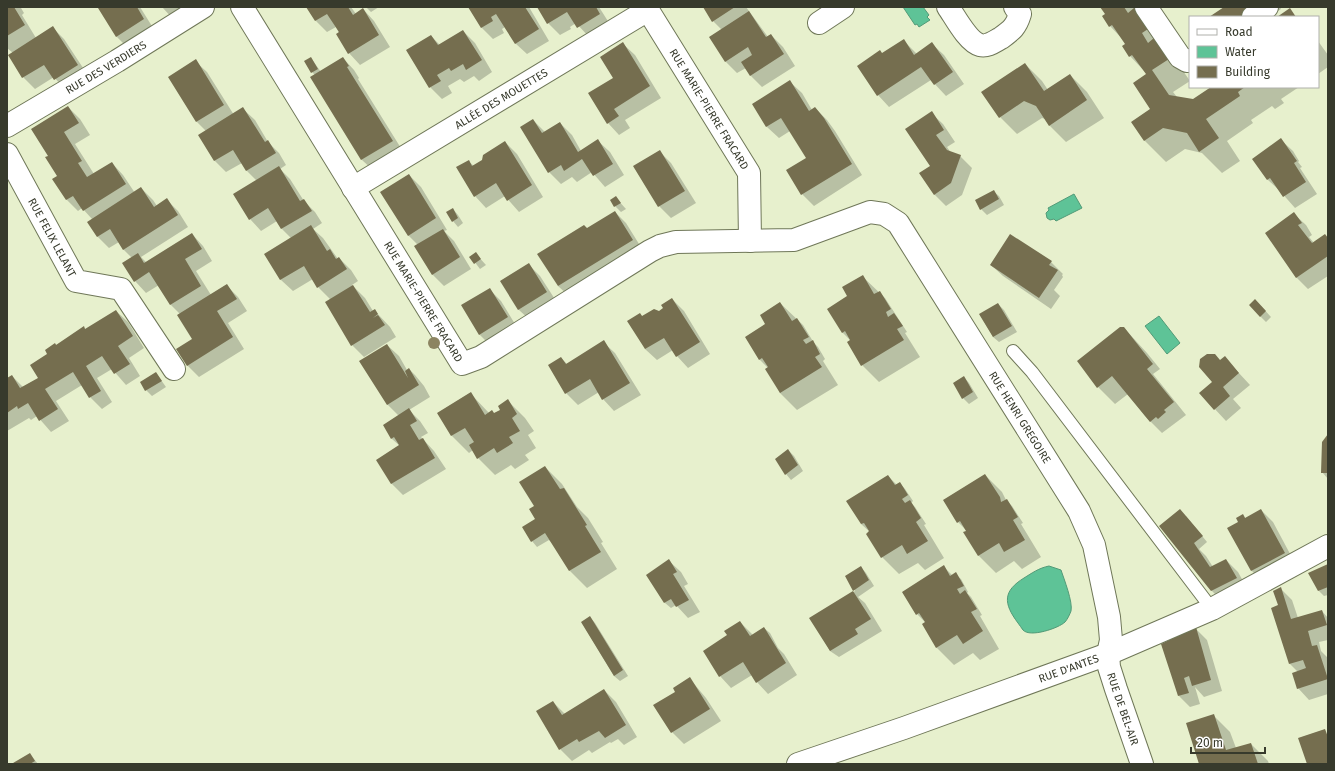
<svg xmlns="http://www.w3.org/2000/svg" width="1335" height="771" font-family="'Fira Sans',sans-serif">
<style>
.water{fill:#5ec397;stroke:#529a77}
.shadow{fill:#0003}
.building{fill:#756e4f}
.lines{fill:none;stroke-linecap:round;stroke-linejoin:round}
.service-casing{stroke:#6f7758;stroke-width:14}
.minor-casing{stroke:#6f7758;stroke-width:24}
.tertiary-casing{stroke:#6f7758;stroke-width:24}
.service{stroke:#fff;stroke-width:12}
.minor{stroke:#fff;stroke-width:22}
.tertiary{stroke:#fff;stroke-width:22}
.tree{fill:#8c8461}
.labels{text-anchor:middle;stroke-width:4;stroke-linejoin:round;paint-order:stroke}
.street-label{font-size:11px;fill:#373a2c;stroke:#fff}
</style>
<rect width="100%" height="100%" fill="#e7f0cd"/>
<path class="water" d="M903 7H923L929 15 927 17 930 20 919 27 917 24 915 25Z
M1074 194 1082 208 1056 221 1054 219 1050 220 1047 218 1046 213 1049 210 1048 208Z
M1159 316 1180 343 1167 354 1145 326Z
M1049 566 1061 570C1064 579 1073 602 1071 611 1070 614 1067 620 1065 622 1059 628 1030 638 1023 630 1021 628 1020 625 1018 623 1003 603 1003 591 1024 578 1032 573 1039 568 1049 566Z"/>
<path class="shadow" d="M7 7H23L21 8 24 13 22 15 36 38 53 28 64 39 89 77 66 91 54 77 35 89 23 77 9 55 13 53 7 48Z
M102 7H140L155 31 128 48 117 37 99 8Z
M162 7H195L174 20Z
M307 7H351L356 14 363 9 374 21 390 47 360 65 349 53 336 27 327 32 316 21Z
M366 7H379L371 12Z
M469 7H529L549 41 527 54 515 43 505 27 502 29 504 33 493 39 482 28Z
M538 7H599L611 26 590 38 576 23 570 27 571 29 560 35 548 23Z
M704 7H746L768 37 771 35 783 47 795 66 762 87 751 76 746 68 737 73 726 62 710 37 722 30 713 21Z
M1101 7H1139L1190 81 1173 92 1177 97 1193 100 1212 87H1299L1281 99 1284 103 1275 109 1272 106 1251 120 1253 123 1227 141 1240 161 1222 173 1202 153 1185 149 1166 162 1145 141 1132 122 1151 109 1147 74 1130 56 1127 44 1110 26 1106 14Z
M1226 7H1280L1281 9 1269 17H1211Z
M463 31 475 43 492 72 479 81 474 76 464 82 460 79 448 86 452 93 442 99 430 87 431 36 440 45Z
M903 40 917 54 932 44 944 55 964 84 946 96 931 80 889 107 878 95Z
M1318 41 1328 55V67L1318 74Z
M623 44 635 55 661 98 625 120 630 128 619 135 608 123Z
M311 58 321 72 343 58 354 70 359 78 358 79 404 153 374 171 362 160 315 75 312 72Z
M195 61 207 72 234 115 243 109 255 120 268 142 279 153 286 165 280 169 290 179 304 201 315 212 322 223 313 229 323 238 338 259 339 258 351 270 358 281 352 285 365 298 373 311H375L390 327 396 337 364 357 352 345 331 300 318 287 313 279 293 291 281 280 266 255 292 239 282 229 277 221 261 231 250 219 257 181 247 171 242 163 226 172 214 160 206 131 197 122Z
M1025 64 1042 81 1048 90 1070 75 1087 92 1104 118 1066 142 1049 125 1045 119 1042 118 1017 134 1000 117Z
M790 82 802 93 812 110 815 108 827 120 835 131 862 175 814 206 802 194 808 158 790 131 779 138 767 127 753 104Z
M68 107 80 119 90 135 75 144 94 174 112 163 123 175 135 193 141 188 153 200 157 206 167 200 178 211 188 227 141 257 147 263 192 234 203 246 212 261 196 271 211 295 226 285 238 297 247 311 228 323 244 349 199 377 187 365 193 339 180 314 171 305 159 285 146 293 135 281 132 258 123 249 119 242 109 248 97 236 92 219 82 208 78 211 66 199 58 176 49 156Z
M931 113 943 124 955 142 947 147 951 153 960 156 972 168 962 195 946 206 934 194 931 166Z
M533 120 545 132 560 123 572 135 581 151 598 141 610 152 624 175 605 187 592 172 577 182 572 177 561 184 549 172 522 128Z
M1281 140 1293 151 1299 161 1298 162 1302 167 1300 168 1317 194 1295 208 1280 191 1268 180 1253 159Z
M505 142 517 154 543 197 519 212 505 196 486 208 475 196 468 161 474 166 483 161Z
M659 151 671 163 696 203 671 218 659 206 634 167Z
M409 175 421 187 447 230 444 231 454 241 471 269 444 286 432 274 418 245 408 235Z
M993 191 999 196 1004 205 987 215 981 209Z
M616 198 626 209 621 212 615 206Z
M453 209 458 215 463 223 458 227 453 221Z
M615 212 626 223 644 252 570 297 558 286 587 229Z
M1294 214 1306 225 1312 235 1309 237 1314 243 1328 238V276L1308 289 1297 278 1266 233Z
M1011 236 1051 262 1063 274 1062 275 1063 277 1054 290 1060 296 1051 309 1003 276 991 265Z
M476 254 486 265 480 269 471 257Z
M529 265 540 276 558 304 531 321 519 310 501 281Z
M862 276 885 298 907 332 905 333 920 357 879 382 862 365 851 341 842 332 848 296Z
M489 289 501 301 518 329 491 346 479 334Z
M672 299 684 311 710 354 688 368 677 356 673 350 657 360 645 349 640 314 643 317 660 312Z
M780 303 803 325 814 343 818 347 825 359 823 361 838 385 797 410 780 393 768 368 760 360 746 337 767 324Z
M998 304 1004 310 1017 332 999 342 993 337 980 315Z
M1261 306 1271 317 1266 322 1260 316Z
M116 311 128 322 144 348 129 358 140 376 126 385 112 369 97 378 112 402 102 409 90 397 82 385 56 401 69 421 51 432 37 416 31 420 29 418 7 431V380L12 376 23 387 39 378 49 354 55 344 57 345 84 328 86 330Z
M1124 328 1147 353 1160 369 1153 374 1186 415 1162 433 1145 416 1128 394 1115 404 1098 387 1078 361Z
M603 342 615 353 641 395 614 411 603 399 599 392 578 405 566 393 561 358 567 364Z
M387 345 399 356 407 370 409 369 415 375 424 386 430 397 409 410 420 421 428 433 421 437 434 451 446 469 403 495 391 483 400 446 392 439 384 425 399 416 387 404Z
M1225 358 1250 385 1233 399 1241 408 1226 421 1200 393 1213 382 1220 361Z
M156 373 166 387 152 396 146 390 141 382Z
M964 377 969 383 978 398 969 404 963 398Z
M470 393 489 413 495 414 502 410 508 401 525 418 534 431 528 435 536 448 525 455 529 460 515 469 511 465 495 475 478 458 473 450 469 453 452 436 438 413Z
M1328 436V479L1322 472Z
M788 450 794 456 803 471 791 480 786 474Z
M545 467 562 484 577 507 588 518 603 542 601 543 617 569 587 588 570 571 553 544 549 540 537 547 532 541 537 519 535 506Z
M985 475 1002 492 1006 500 1012 506 1023 523 1021 524 1041 557 1022 569 1014 561 996 573 979 556 965 533 967 531 958 522 944 500Z
M888 476 897 485 900 483 905 489 913 501 911 503 915 507 926 524 924 525 944 558 925 570 918 563 899 574 882 557 870 532 861 524Z
M1261 510 1273 522 1296 565 1263 582 1252 571 1240 522 1243 515 1246 519Z
M1186 516 1207 542 1199 549 1206 556 1213 567 1226 560 1238 572 1248 590 1223 602 1212 591 1161 526Z
M669 561 681 572 688 584 684 586 700 612 688 618 676 605 671 608 665 603 648 575Z
M1328 565V595L1324 596 1319 591Z
M861 567 866 573 874 586 858 597 865 603 882 631 839 657 830 651 811 618 855 591 846 576Z
M944 567 953 576 955 574 961 579 968 592 967 593 971 597 982 615 980 616 999 649 980 660 973 653 954 665 937 648 923 624 926 623 917 614 903 592Z
M1280 588 1292 600 1298 618 1322 611 1328 618V640L1319 642 1321 651 1328 658V694L1309 700 1298 688V672L1290 664 1280 605Z
M590 617 595 623 628 676 620 681 614 676 582 623Z
M740 622 753 635 764 628 770 633 778 648 784 654 797 675 768 694 757 682 752 675 731 688 720 676 728 636Z
M1196 629 1207 640 1222 691 1204 697 1195 687 1200 704 1190 707 1179 696Z
M690 679 706 698 721 721 684 744 672 732 655 706 676 692Z
M604 690 616 702 637 737 624 745 618 739 611 743 610 742 592 753 589 750 572 761 560 749 553 702 565 714Z
M1213 715 1230 732 1236 748 1251 744 1268 761 1269 764H1200Z
M30 754 38 764H15Z"/>
<path class="building" d="M7 7H14L25 25 7 36Z
M100 7H137L144 19 116 37 98 8Z
M306 7H348L353 15 363 8 379 35 348 54 336 34 339 32 327 14 315 21Z
M468 7H525L539 29 515 44 496 14 491 17 493 21 481 28Z
M537 7H596L600 14 577 28 567 12 547 24Z
M703 7H735L712 22Z
M1100 7H1124L1128 13 1134 8 1148 29 1142 33 1148 43 1154 38 1169 59 1152 70 1169 95 1193 99 1211 87H1245L1238 92 1240 96 1206 119 1219 138 1199 152 1187 133 1163 128 1144 141 1131 122 1150 109 1133 83 1146 74 1132 55 1129 57 1122 46 1125 44 1112 25 1109 27 1102 16 1105 14Z
M1224 7H1255L1240 17H1209Z
M1290 8 1296 17H1277Z
M749 11 766 37 771 34 784 54 750 76 741 62 752 55 748 47 725 62 709 37Z
M53 26 78 65 54 80 44 65 22 78 8 55Z
M463 30 482 60 466 70 463 64 451 71 449 68 437 75 441 81 429 88 406 50 431 35 438 45Z
M904 39 914 55 932 42 953 72 934 85 921 67 877 96 857 66 880 50 882 53Z
M623 42 650 86 614 109 619 116 607 124 588 93 613 78 600 57Z
M311 57 318 69 311 73 304 61Z
M343 57 349 66 347 67 393 141 361 160 310 77Z
M196 59 224 105 196 122 168 77Z
M1025 63 1044 91 1070 74 1087 100 1049 126 1036 106 1024 101 999 118 981 92Z
M790 80 809 111 815 107 824 118 852 164 801 195 786 170 806 158 781 118 766 127 752 104Z
M68 106 79 123 64 132 82 161 78 163 87 177 112 162 126 184 83 211 73 196 66 200 52 179 57 176 45 157 48 156 31 129Z
M243 107 265 142 268 140 276 153 246 171 233 150 214 161 198 135Z
M932 111 944 130 936 135 947 150 961 155 951 183 934 195 919 173 930 166 905 129Z
M533 119 542 133 560 122 578 152 598 139 613 164 593 176 582 159 564 171 561 165 548 173 520 127Z
M1281 138 1297 161 1294 163 1306 182 1283 197 1270 178 1267 180 1252 159Z
M505 141 532 185 507 201 496 183 474 197 456 167 469 160 472 166 482 160 483 155Z
M660 150 685 191 658 207 633 166Z
M279 166 300 201 304 199 312 211 281 229 268 208 249 220 233 194Z
M409 174 436 218 408 236 380 192Z
M141 187 154 207 167 198 178 215 123 250 110 229 97 237 87 222Z
M994 190 999 199 980 210 975 200Z
M616 196 621 203 614 207 610 200Z
M453 208 458 218 452 222 446 212Z
M615 211 633 240 558 286 537 254 584 225 587 228Z
M1294 212 1302 223 1298 225 1312 243 1325 234 1328 238V256L1296 278 1265 233Z
M311 225 327 251 330 249 336 259 339 257 347 269 317 288 304 266 280 280 264 254Z
M443 229 460 257 432 275 414 246Z
M192 233 202 249 185 259 201 286 170 305 149 272 134 282 122 263 138 253 144 263Z
M1010 234 1052 261 1049 265 1058 270 1039 298 990 265Z
M476 252 481 259 474 264 469 257Z
M529 263 547 292 518 310 500 281Z
M863 275 874 294 880 291 891 309 886 312 888 317 894 313 903 326 897 329 904 340 861 366 847 342 850 340 845 331 842 333 827 309 847 296 842 287Z
M227 284 237 299 217 311 233 337 187 366 176 349 192 339 177 315Z
M353 285 370 312 375 309 378 314 373 318 378 315 385 325 351 346 325 302Z
M490 288 508 317 479 335 461 305Z
M672 298 700 342 676 357 664 338 645 349 627 321 640 313 642 316 654 309 659 311 663 308 661 305Z
M1255 299 1266 311 1260 317 1249 305Z
M780 302 792 321 797 318 809 337 803 340 806 344 813 340 820 354 815 357 822 367 780 393 765 369 768 367 762 358 759 360 745 337 765 324 760 315Z
M998 303 1012 326 993 337 979 314Z
M116 310 133 336 118 346 130 364 114 374 102 356 86 366 101 391 89 398 73 372 45 389 58 409 39 421 28 403 18 409 17 406 7 413V378L12 375 20 388 38 378 30 365 47 354 45 350 55 343 56 345 84 326 85 329Z
M1120 327H1124L1153 364 1147 369 1174 402 1164 410 1166 412 1158 419 1156 417 1150 422 1112 376 1097 388 1077 361Z
M604 340 630 383 602 400 590 379 565 394 548 365 561 357 566 364Z
M387 344 408 378 405 371 409 368 419 385 387 405 359 361Z
M1207 354H1215L1220 360 1225 356 1239 373 1223 387 1230 396 1214 410 1199 393 1212 382 1199 367 1200 359Z
M156 372 162 381 145 391 140 382Z
M964 376 973 392 962 399 953 383Z
M471 392 485 415 492 410 494 413 500 410 498 406 508 399 517 414 512 418 520 431 509 437 513 443 497 453 494 448 477 459 469 445 474 442 465 428 451 436 437 413Z
M409 408 417 421 410 425 419 440 423 438 435 458 391 484 376 460 399 445 394 437 391 439 383 425Z
M1328 434V473H1321L1322 442Z
M788 449 798 465 785 475 775 459Z
M545 466 560 489 564 488 587 525 585 526 601 552 569 571 545 533 531 542 522 527 535 519 529 509 534 506 519 482Z
M985 474 1000 497 1001 502 1007 499 1018 517 1013 520 1025 540 1004 552 999 543 978 556 963 532 966 531 960 521 957 523 943 500Z
M888 475 895 485 900 482 908 495 902 499 905 503 910 500 921 518 916 522 928 541 907 554 902 545 881 558 866 534 869 531 864 523 861 524 846 501Z
M1180 509 1203 536 1194 543 1210 567 1226 559 1237 578 1211 591 1159 526Z
M1261 509 1285 553 1251 571 1227 528 1238 522 1236 518 1243 514 1245 518Z
M669 559 677 572 673 574 689 600 676 607 671 599 664 603 646 575Z
M1328 564V587L1318 591 1308 573Z
M944 565 950 576 956 572 964 586 957 589 960 594 965 590 977 609 971 612 983 631 963 644 957 635 936 648 922 624 925 622 919 613 916 615 902 592Z
M861 566 869 580 853 591 871 619 855 629 858 634 830 651 809 618 853 591 845 576Z
M1281 587 1291 619 1322 610 1327 625 1308 631 1312 646 1317 645 1328 679 1297 689 1292 673 1306 668 1303 660 1289 664 1271 608 1278 605 1273 591Z
M590 616 623 670 614 676 581 622Z
M740 621 750 636 764 627 786 663 756 683 743 662 719 677 703 651 727 635 724 631Z
M1196 627 1211 680 1192 686 1189 676 1184 678 1189 693 1178 696 1161 644Z
M690 677 710 709 671 733 653 705 675 692 673 688Z
M604 689 626 725 605 738 599 731 579 742 577 739 559 750 536 711 553 701 562 715Z
M1214 714 1226 750 1251 743 1258 764H1199L1186 723Z
M1325 729 1328 737V764H1307L1298 738Z
M30 753 35 761 30 764H14L13 763Z"/>
<g class="lines">
<defs>
<path id="service" d="M1013 351 1032 372 1212 609"/>
<g id="minor">
<path id="s1" d="M242 7 462 364 481 357 650 251 660 246 676 242 794 240 870 212 884 214 898 223 1079 511 1094 545 1109 617 1111 640 1108 654 1109 667 1116 689 1142 764"/>
<path id="s2" d="M646 7 749 173 750 241"/>
<path d="M948 7C955 17 968 42 980 45 988 47 995 41 1001 38 1012 30 1016 27 1020 14L1015 7"/>
<path d="M1146 7 1180 57 1187 61 1190 60"/>
<path d="M1253 17 1267 7"/>
<path d="M819 23 843 7"/>
<path id="s3" d="M7 126 117 61 203 7"/>
<path id="s4" d="M7 154 76 281 121 289 174 369"/>
<path id="s5" d="M353 188 648 10"/>
</g>
<g id="tertiary">
<path id="s6" d="M798 764 904 728 1108 654 1212 609 1328 546"/>
</g>
</defs>
<use href="#service" class="service-casing"/>
<use href="#minor" class="minor-casing"/>
<use href="#tertiary" class="tertiary-casing"/>
<use href="#service" class="service"/>
<use href="#minor" class="minor"/>
<use href="#tertiary" class="tertiary"/>
</g>
<circle class="tree" cx="434" cy="343" r="6"/>
<g class="labels">
<g class="street-label">
<text dy="4" stroke="none"><textPath href="#s3" startOffset="115">RUE DES VERDIERS</textPath></text>
<text dy="4" stroke="none"><textPath href="#s5" startOffset="173">ALLÉE DES MOUETTES</textPath></text>
<text dy="4" stroke="none"><textPath href="#s2" startOffset="120">RUE MARIE-PIERRE FRACARD</textPath></text>
<text dy="4" stroke="none"><textPath href="#s4" startOffset="95">RUE FELIX LELANT</textPath></text>
<text dy="4" stroke="none"><textPath href="#s1" startOffset="346">RUE MARIE-PIERRE FRACARD</textPath></text>
<text dy="4" stroke="none"><textPath href="#s1" startOffset="1126">RUE HENRI GREGOIRE</textPath></text>
<text dy="4" stroke="none"><textPath href="#s6" startOffset="287">RUE D'ANTES</textPath></text>
<text dy="4" stroke="none"><textPath href="#s1" startOffset="1442">RUE DE BEL-AIR</textPath></text>
</g>
</g>
<rect width="1335" height="771" fill="none" stroke="#373a2c" stroke-width="16"/>
<rect x="1189" y="16" width="130" height="72" fill="#ffffff" stroke="#afb0ab"/>
<rect x="1197" y="29" width="20" height="6" fill="#ffffff" stroke="#afb0ab"/>
<text x="1225" y="36" font-size="12" fill="#373a2c">Road</text>
<rect x="1197" y="46" width="20" height="12" fill="#5ec397" stroke="#afb0ab"/>
<text x="1225" y="56" font-size="12" fill="#373a2c">Water</text>
<rect x="1197" y="66" width="20" height="12" fill="#756e4f" stroke="#afb0ab"/>
<text x="1225" y="76" font-size="12" fill="#373a2c">Building</text>
<path d="M1191 747v6h74v-6" fill="none" stroke="#373a2c" stroke-width="2"/>
<text x="1197" y="747" font-size="12" fill="#373a2c" stroke="#ffffff" stroke-width="3" paint-order="stroke">20 m</text>
</svg>
